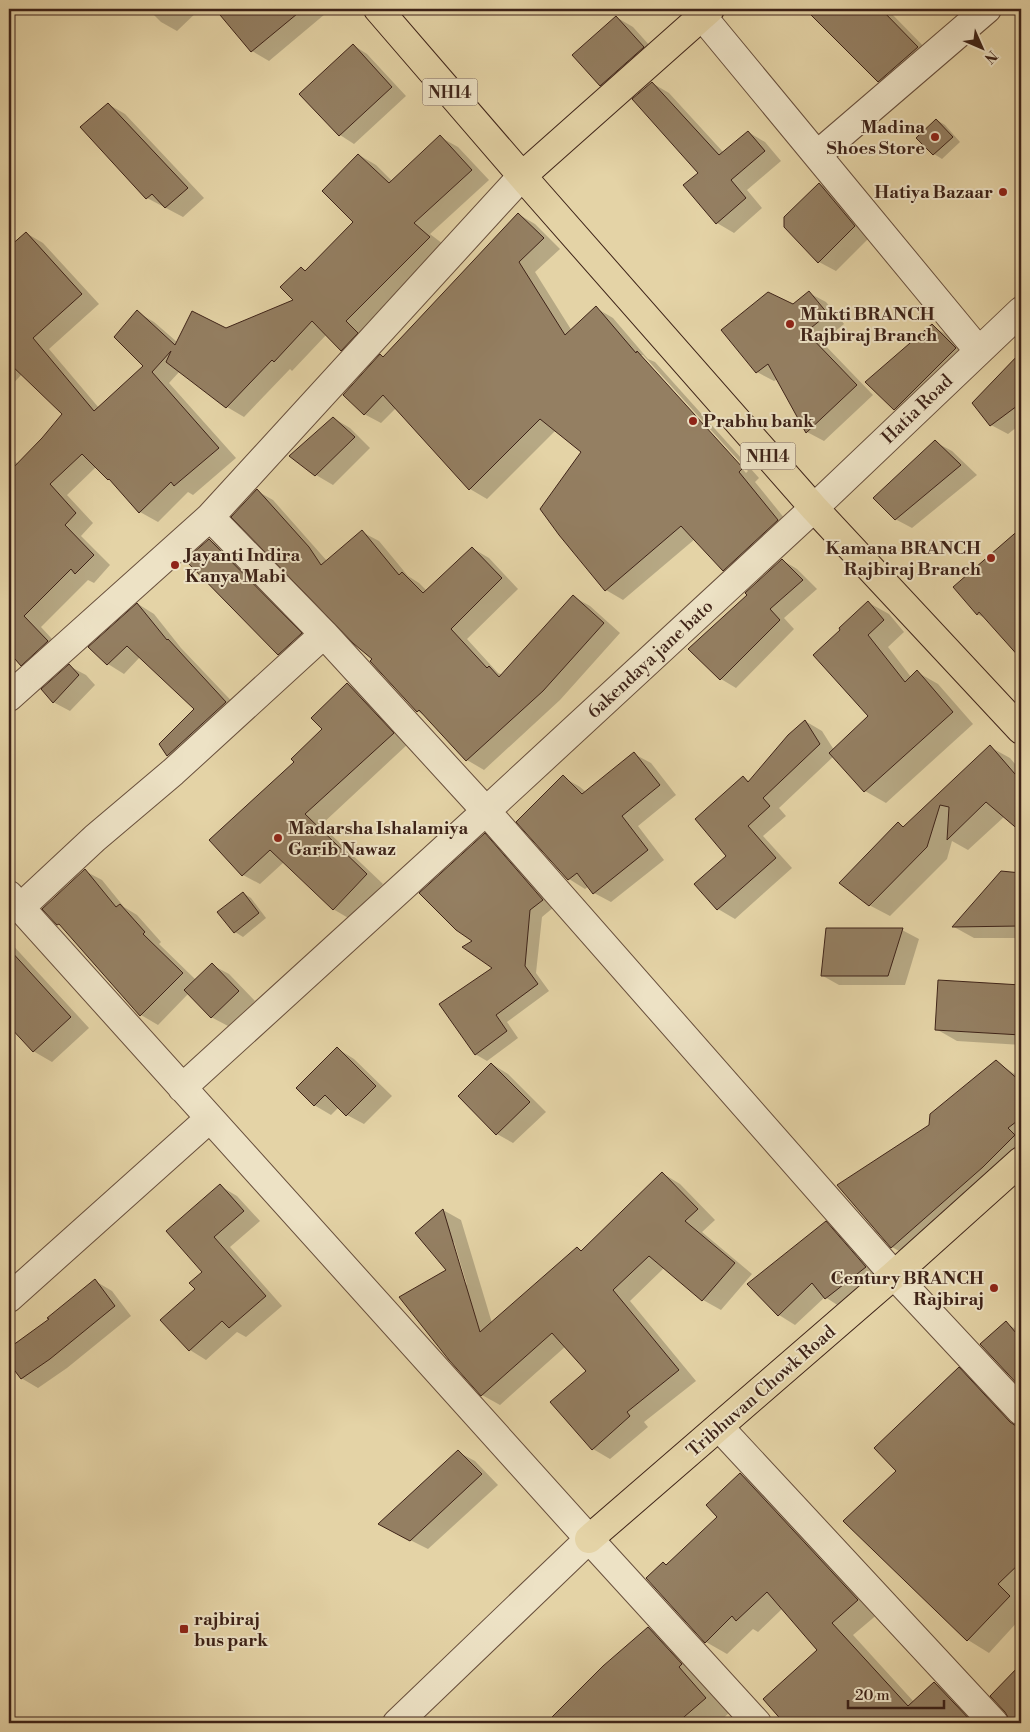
<svg xmlns="http://www.w3.org/2000/svg" width="1030" height="1732" font-family="'Libre Bodoni',serif">
<style>
.shadow{fill:#0003;fill-rule:evenodd}
.building{fill:#947f62;stroke:#3e2318}
.lines{fill:none;stroke-linecap:round;stroke-linejoin:round}
.minor-casing{stroke:#684f3c;stroke-width:30}
.major-casing{stroke:#3e2318;stroke-width:30}
.minor{stroke:#ede2c5;stroke-width:28}
.major{stroke:#e4d3a6;stroke-width:28}
.poi-dot{fill:#8f2418;stroke:#ede2c5;stroke-width:2}
.labels{text-anchor:middle;stroke-width:4;stroke-linejoin:round;paint-order:stroke}
.shield{fill:#ede2c5;stroke:#725c4c;stroke-width:1}
.shield-label{font-size:16px;font-weight:bold;fill:#3e2318}
.poi-label{font-size:18px;font-weight:bold;fill:#3e2318;stroke:#ede2c5;text-anchor:start}
.street-label{font-size:18px;fill:#3e2318;stroke:#ede2c5}
</style>
<rect width="100%" height="100%" fill="#e4d3a6"/>
<filter id="stains"><feTurbulence type="fractalNoise" baseFrequency=".004" numOctaves="4"/><feColorMatrix values="0 0 0 0 .2 0 0 0 0 .09 0 0 0 0 .02 0 0 0 .5 -.17"/></filter>
<radialGradient id="worn" r=".72"><stop offset=".6" stop-color="#630" stop-opacity="0"/><stop offset="1" stop-color="#630" stop-opacity=".3"/></radialGradient>
<path class="shadow" d="M148 9H200L177 31 161 22Z
M234 9H331L269 61 252 51 224 17Z
M806 9H889L888 10 934 57 895 91 879 81Z
M616 17 633 27 660 57 617 95 600 85Z
M353 45 367 54 406 96 354 144 340 135Z
M652 83 669 93 724 153 748 132 765 142 781 161 747 190 762 208 734 233 717 223 700 173Z
M108 104 125 114 204 198 183 217 147 198Z
M937 120 945 125 960 142 942 159 934 154 918 138Z
M440 137 458 147 489 180 430 234 447 247 359 360 341 350 327 334 292 371 290 369 244 417 227 407 180 371 169 383 236 458 193 495 188 492 158 522 140 512 114 482 96 467 67 495 93 523 81 536 110 565 94 583 88 580 41 627 64 652 39 675 21 665 14 656 9 661V526L17 518 9 510V456L18 464 43 439 63 414 22 374 9 388V243L13 245 26 233 43 243 99 304 49 349 99 408 145 366 137 312 154 322 177 342 226 329 295 301 302 268 307 271 355 222 359 155 376 165 393 182Z
M820 184 836 194 871 236 836 271 819 262Z
M518 214 535 224 560 249 535 272 572 331 596 308 613 318 648 359 655 362 759 478 755 482 794 530 741 579 724 570 695 539 623 600 606 590 582 452 556 430 487 499 470 489 396 408 381 423 364 414 383 358ZM640 355H643L748 471 746 473Z
M809 293 826 302 844 324 822 342 873 395 824 441 807 432 778 379 774 381 757 372 793 306Z
M932 326 949 336 972 358 912 419 895 409 867 382Z
M1021 354V424L1008 434 991 425 997 378Z
M333 418 350 428 370 448 333 485 316 475Z
M935 442 952 451 977 475 912 528 895 519Z
M257 491 273 500 327 561 362 532 379 541 408 576 419 583 427 591 472 548 489 558 518 589 467 639 498 673 503 675 574 597 590 606 620 633 560 700 484 770 467 760 427 717 417 711 374 659Z
M1021 529V652L1010 645 987 619 977 614 954 587Z
M209 540 234 554 325 648 303 668 279 654Z
M782 560 797 569 817 589 784 618 794 629 736 688 721 679 689 650 748 595Z
M869 603 889 614 904 632 888 647 911 677 917 672 938 684 973 724 886 803 865 791 834 756 779 808 786 816 763 836 792 868 735 919 718 909 696 884 728 856 743 777 750 782 805 721 822 731 834 750 870 716 815 655Z
M138 604 154 614 181 648 242 712 184 765 168 755 160 744 196 709 140 657 124 674 108 664 90 647Z
M69 666 86 675 95 685 70 711 53 702Z
M348 684 364 694 409 743 321 825 383 884 350 919 333 909 284 862 260 884 243 875 296 762 323 729Z
M990 747 1010 758 1021 771V830L1005 816 968 850 952 841 947 859 890 916 869 905 898 823 904 827Z
M634 754 651 763 676 795 638 826 664 860 611 902 594 893 589 886 585 889 569 879 563 777 580 787 586 792Z
M485 835 497 842 554 907 542 917 536 973 549 991 507 1022 518 1038 487 1061 475 1054 494 968 474 941Z
M85 871 102 880 124 907 137 915 161 942 159 944 196 980 212 965 229 974 255 1001 228 1026 211 1017 189 993 158 1025 141 1015 64 928 58 924 44 909Z
M1002 871 1021 874V938H974L954 927Z
M243 893 251 898 266 918 243 937 235 932Z
M902 930 919 939 905 985H839L823 976Z
M9 941 89 1028 52 1062 33 1051 9 1024Z
M939 982 1021 986V1045L957 1041 936 1029Z
M338 1049 354 1059 392 1096 364 1124 347 1115 339 1107 331 1115 314 1105Z
M996 1062 1021 1078V1162L913 1259 892 1247 930 1125Z
M492 1064 508 1074 546 1112 513 1143 497 1134Z
M662 1173 680 1184 715 1220 702 1232 752 1274 721 1310 703 1300 665 1267 630 1301 696 1381 644 1422 648 1427 610 1459 593 1449 588 1371 566 1346 500 1405 482 1395 448 1270 443 1210 461 1220 492 1323 577 1248 582 1251ZM452 1242H454L467 1285 463 1281Z
M220 1186 237 1196 260 1221 230 1247 282 1306 246 1337 237 1332 206 1360 190 1350 196 1289 203 1272Z
M826 1223 843 1233 882 1277 842 1308 825 1297 795 1325 779 1315Z
M95 1281 112 1291 131 1316 67 1368 38 1388 21 1378 9 1361V1349L50 1319Z
M1006 1323 1021 1332V1387L982 1344Z
M959 1369 980 1381 1021 1425V1618L989 1653 968 1640 898 1472Z
M458 1452 475 1461 498 1485 428 1549 396 1533Z
M741 1475 762 1487 879 1613 853 1635 914 1702 935 1683 956 1696 981 1723H786L764 1699 819 1650 783 1608 758 1632 753 1629 727 1654 706 1642 663 1563 667 1565 719 1517Z
M648 1628 673 1643 729 1713 718 1723H569L558 1713Z
M1021 1666V1723H1010L1011 1720 1006 1712 992 1696Z"/>
<path class="building" d="M215 9H303L251 52Z
M805 9H881L918 47 878 82Z
M616 16 644 47 600 86 572 55Z
M353 44 392 87 339 136 299 94Z
M652 82 719 155 748 131 765 151 731 180 746 198 716 224 683 185 698 173 632 99Z
M108 103 188 188 165 208 152 194 146 199 80 127Z
M936 119 953 137 933 155 916 138Z
M440 135 472 170 414 223 430 237 346 321 358 333 341 351 312 321 274 362 272 360 226 408 166 362 171 351 152 372 219 448 174 486 171 482 139 513 109 479 108 480 82 454 50 484 76 513 65 525 94 555 75 574 71 569 24 616 48 641 21 666 9 652V472L42 438 62 414 9 363V247L26 232 82 294 33 338 94 411 143 366 114 337 137 310 175 345 192 311 226 328 293 300 280 287 301 267 305 271 353 222 322 191 358 154 389 183Z
M819 183 855 226 818 263 784 227V217Z
M518 213 544 238 519 262 565 335 596 306 636 353 637 351 743 468 739 472 778 520 723 571 681 526 605 591 559 535 540 509 581 452 540 419 469 490 383 395 364 415 343 395 380 354 383 357Z
M809 291 828 314 806 332 857 385 806 433 768 364 756 373 721 330 768 292 793 304Z
M932 324 956 348 894 410 865 382Z
M1021 352V403L990 426 972 403Z
M333 417 355 437 315 476 289 456Z
M935 440 961 465 895 520 873 498Z
M257 489 309 547 321 565 362 530 399 575 402 572 423 593 472 547 502 578 451 629 487 668 489 666 499 677 573 595 604 623 543 691 466 761 419 710 417 712 370 661 372 659 354 644 231 517Z
M1021 528V659L979 612 977 615 953 587Z
M209 539 302 633 278 655 185 560Z
M782 559 803 580 770 609 780 620 720 680 688 649 747 595 745 593Z
M868 601 884 620 868 635 905 682 917 670 953 712 864 792 829 753 868 716 813 655 840 630 839 628Z
M137 603 167 640 168 639 226 702 167 756 159 744 194 709 127 646 107 665 88 647Z
M69 664 79 675 53 703 41 689Z
M347 683 394 733 305 814 367 874 333 910 270 850 242 876 209 840 294 762 291 759 322 729 311 718Z
M805 720 820 744 763 798 770 806 748 826 776 858 717 910 694 884 726 856 695 819 743 776 748 782 788 735Z
M990 745 1021 781V832L986 802 947 840 949 807 940 805 927 847 869 906 839 883 898 822 903 827Z
M634 752 660 785 622 816 648 850 593 894 577 873 568 880 516 822 563 775 582 794Z
M485 833 543 900 530 910 525 966 538 984 496 1015 507 1031 475 1055 439 1004 492 968 462 947 472 941 456 930 419 893Z
M85 869 116 907 120 904 145 932 143 934 183 973 140 1016 59 924 57 925 42 909Z
M1001 871 1021 873V926L952 927Z
M243 892 259 913 234 933 217 912Z
M826 928H903L888 976H821Z
M9 949 71 1017 33 1052 9 1026Z
M212 963 239 991 211 1018 184 990Z
M938 980 1021 985V1035L935 1030Z
M337 1047 376 1086 346 1116 325 1095 314 1106 296 1088Z
M996 1060 1021 1082V1118L1008 1128 1015 1135 983 1167 891 1248 837 1185 929 1125 930 1114Z
M491 1063 530 1102 496 1135 458 1096Z
M662 1172 698 1209 685 1221 735 1263 702 1301 649 1256 613 1290 679 1370 627 1412 630 1416 592 1450 550 1402 586 1371 552 1333 481 1396 449 1360 399 1297 446 1270 415 1233 443 1209 480 1332 577 1247 581 1251Z
M220 1184 244 1211 214 1237 266 1296 229 1328 222 1321 189 1351 160 1320 195 1289 189 1283 202 1272 166 1231Z
M826 1221 866 1267 825 1299 812 1283 778 1316 747 1284Z
M95 1279 115 1306 50 1359 21 1379 9 1363V1348L49 1319 47 1318Z
M1006 1321 1021 1339V1388L980 1344Z
M959 1367 1010 1422 1016 1426H1021V1562L998 1584 1010 1596 967 1641 843 1521 896 1471 874 1448Z
M458 1450 482 1474 410 1541 378 1524Z
M740 1473 858 1600 832 1623 908 1706 934 1682 973 1723H784L763 1699 817 1650 767 1592 736 1621 732 1616 705 1643 646 1578 663 1562 666 1565 717 1517 706 1505Z
M648 1627 682 1664 679 1667 706 1698 677 1723H546L603 1666Z
M1021 1664V1723H1009V1719L1005 1712 990 1696Z"/>
<g class="lines">
<defs>
<path id="minor" d="M702 16 978 350
M817 155 987 9
M210 517 324 634 486 811 894 1275 1021 1411
M9 697 210 517 522 176
M9 895 589 1539 757 1723
M21 907 95 838 173 772 324 634
M182 1088 486 811 814 508 1021 311
M9 1298 209 1119
M719 1427 994 1723
M397 1723 589 1539"/>
<path id="major" d="M378 9 522 176 814 508 1021 730
M522 176 710 9
M589 1539 894 1275 1021 1161"/>
</defs>
<use href="#minor" class="minor-casing"/>
<use href="#major" class="major-casing"/>
<use href="#minor" class="minor"/>
<use href="#major" class="major"/>
</g>
<g class="poi-dot">
<circle cx="935" cy="137" r="5"/>
<circle cx="1003" cy="192" r="5"/>
<circle cx="790" cy="324" r="5"/>
<circle cx="693" cy="421" r="5"/>
<circle cx="991" cy="558" r="5"/>
<circle cx="175" cy="565" r="5"/>
<circle cx="278" cy="838" r="5"/>
<circle cx="994" cy="1288" r="5"/>
<rect x="179" y="1624" width="10" height="10" rx="2.5"/>
</g>
<g class="labels">
<g class="shield">
<rect x="422.5" y="78.5" width="55" height="27" rx="4"/>
<rect x="740.5" y="442.5" width="55" height="27" rx="4"/>
</g>
<g class="shield-label">
<text x="450" y="98">NH14</text>
<text x="768" y="462">NH14</text>
</g>
<g class="poi-label">
<text x="925" y="133" text-anchor="end">Madina<tspan x="925" dy="21">Shoes Store</tspan></text>
<text x="993" y="198" text-anchor="end">Hatiya Bazaar</text>
<text x="800" y="320">Mukti BRANCH<tspan x="800" dy="21">Rajbiraj Branch</tspan></text>
<text x="703" y="427">Prabhu bank</text>
<text x="981" y="554" text-anchor="end">Kamana BRANCH<tspan x="981" dy="21">Rajbiraj Branch</tspan></text>
<text x="185" y="561">Jayanti Indira<tspan x="185" dy="21">Kanya Mabi</tspan></text>
<text x="288" y="834">Madarsha Ishalamiya<tspan x="288" dy="21">Garib Nawaz</tspan></text>
<text x="984" y="1284" text-anchor="end">Century BRANCH<tspan x="984" dy="21">Rajbiraj</tspan></text>
<text x="194" y="1625">rajbiraj<tspan x="194" dy="21">bus park</tspan></text>
</g>
<g class="street-label">
<text transform="translate(917 409) rotate(-44)" y="6">Hatia Road</text>
<text transform="translate(650 659) rotate(-43)" y="6">6akendaya jane bato</text>
<text transform="translate(761 1391) rotate(-41)" y="6">Tribhuvan Chowk Road</text>
</g>
</g>
<rect width="1030" height="1732" fill="none" stroke="#e4d3a6" stroke-width="30"/>
<rect x="10" y="10" width="1010" height="1712" fill="none" stroke="#3e2318" stroke-width="2.5"/>
<rect x="15" y="15" width="1000" height="1702" fill="none" stroke="#3e2318"/>
<g transform="translate(982 48) rotate(135)" stroke="#ede2c5" stroke-width="4" paint-order="stroke">
<path d="M0-4L9 19L0 12L-9 19Z" fill="#3e2318"/>
<text y="-8" font-size="14" font-weight="bold" text-anchor="middle" fill="#3e2318">N</text>
</g>
<path d="M848 1700v8h96v-8" fill="none" stroke="#3e2318" stroke-width="2.5"/>
<text x="855" y="1700" font-size="15" fill="#3e2318" stroke="#ede2c5" stroke-width="4" paint-order="stroke">20 m</text>
<rect width="100%" height="100%" filter="url(#stains)"/>
<rect width="100%" height="100%" fill="url(#worn)"/>
</svg>
